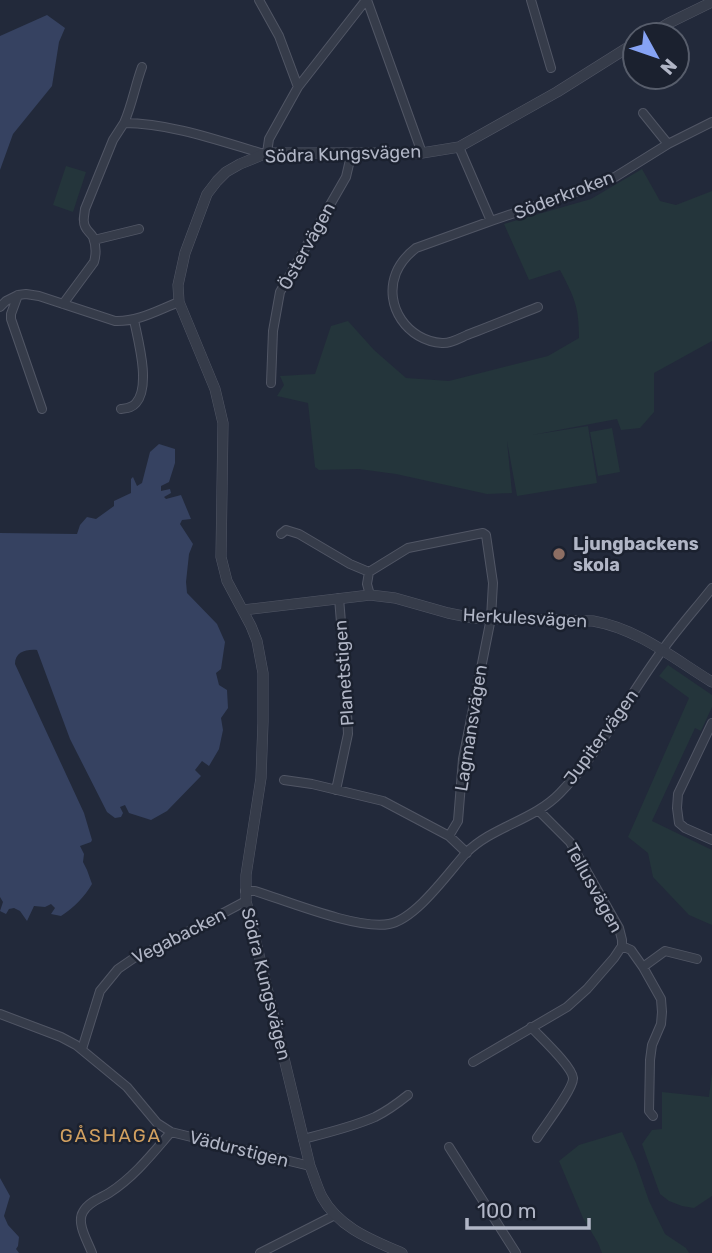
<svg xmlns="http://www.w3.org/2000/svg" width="712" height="1253" font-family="Rubik,sans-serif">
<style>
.green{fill:#24353b}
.water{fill:#364261}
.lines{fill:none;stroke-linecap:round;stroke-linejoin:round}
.minor-casing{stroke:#515665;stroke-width:10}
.tertiary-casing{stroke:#515665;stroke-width:11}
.minor{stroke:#363c4a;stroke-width:8}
.tertiary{stroke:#363c4a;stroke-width:10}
.education-dot{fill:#8d6e63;stroke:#1b212f;stroke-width:2.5}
.labels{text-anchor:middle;stroke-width:5;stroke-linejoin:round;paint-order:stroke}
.street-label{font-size:18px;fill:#b1b6c6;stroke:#1b212f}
.poi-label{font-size:18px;font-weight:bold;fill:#b1b6c6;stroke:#1b212f;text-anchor:start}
.neighbourhood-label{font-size:19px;letter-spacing:2px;fill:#d1a060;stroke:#1b212f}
</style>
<rect width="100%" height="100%" fill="#22293a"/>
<path class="green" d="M66 166 86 172 73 212 53 205Z
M642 169 660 201 676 205 712 191V341L654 373V412L640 428 621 430 617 419 532 435 588 426 597 483 517 496 507 441 512 493 487 494 396 474 359 469 319 470 315 467 308 403 277 396 284 385 280 376 315 374 331 326 348 321 374 350 406 378 449 381 548 356 579 338C579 306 574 297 560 270L529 280 504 224 591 199Z
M612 428 620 472 598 476 590 432Z
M668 665 712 695V707L701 731 695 728 652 821 712 850V925L689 915 653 877 648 853 628 837 689 698 659 676Z
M712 1072V1196L694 1208 682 1206 669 1201 660 1194 642 1144 652 1130 662 1129V1092L709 1097Z
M622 1132 636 1163 649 1201 665 1234 686 1248 689 1253H602L598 1243 583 1218 559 1161 579 1145Z"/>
<path class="water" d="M47 15 65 28 59 42 52 86 13 134 0 170V36Z
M159 444 175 449V463L169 482 161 486V491L170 489 171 493 164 497 166 499 181 495 191 519 182 520 180 524 193 544 189 554 186 582 187 593 217 624 225 642 221 669 216 673 219 685 227 690 228 708 221 718 223 730 219 749 209 766 202 761 195 770 201 776 167 811 151 820 129 813 125 805 120 807 123 813 121 817 115 818 107 812 70 739 37 650C26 649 15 652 15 664L84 813 92 840 91 842 80 846 84 854 83 862 87 870 92 884C85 896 74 908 61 916L51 914 55 908 51 904 45 907 34 906 27 921 20 911 14 908 9 909 6 914 0 911 3 902 0 897V533L77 534 80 525 87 517 96 519 114 506V501L131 493V479L133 477 137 486 142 483 150 452Z
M0 1178 10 1196 4 1216 8 1225 19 1237 18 1246 16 1249 19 1253H0Z"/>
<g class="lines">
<defs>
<path id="minor" d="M259 0 279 36 298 87
M367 0 422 153
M531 0 551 68
M643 113 668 144
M124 123C132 105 135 86 142 67
M459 147 491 221 568 195 615 177 668 144 712 122
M267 153 269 139 298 87 366 0
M491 221 416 248C407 255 400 263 396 273 383 306 408 341 442 343 450 344 460 338 467 335 491 326 515 316 538 307
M94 240 139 229
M18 295 11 314V319L42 409
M63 304 94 262C96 255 96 245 93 237 90 232 84 229 84 222 83 221 85 210 85 209L113 140 124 123C170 123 220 141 264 154
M0 307 6 301 18 295 26 294 39 296 115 321C138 322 158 310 179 302
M271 383 273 331 280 292 346 177 350 160 348 154
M121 409C127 408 132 408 136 403 151 386 138 340 134 320
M281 534 286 530 299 534 350 564 369 572
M370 595 367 584 369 572 408 548 483 533 486 535 493 583 491 618 463 759 458 821 449 836
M712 723 678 794 677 808 679 823 685 828 712 840
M284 780 312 784 383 801 449 836 467 853
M336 790 348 734 345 671 339 598
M539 811 570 842 619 928 622 940V946L631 950 643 967 661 999 662 1012 661 1024 652 1045 650 1060 649 1111 653 1116
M245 891H255C287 901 358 930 389 924 416 919 448 873 466 853 493 826 533 821 560 793 599 753 624 704 656 659 673 634 693 612 712 588
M643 967 665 951 697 959
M0 1014 61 1037 76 1045 127 1087 157 1123 171 1132 310 1166
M531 1027C540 1037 572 1066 573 1078 574 1088 544 1127 537 1138
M82 1049 100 991 118 969 134 958 163 945 246 901
M473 1062 567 1007 587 989 614 958 622 946
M303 1139C327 1133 352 1127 375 1117 387 1111 398 1103 408 1095
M449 1147 516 1253
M92 1253C88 1242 76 1223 83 1212 88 1202 101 1198 109 1193 134 1177 152 1154 171 1132
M260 1253 335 1215"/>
<path id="tertiary" d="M649 35 669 23 712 2
M243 610 370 595 395 598 448 613 473 618 593 621C639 629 674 659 712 682
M402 1253C372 1240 339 1228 322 1197 317 1187 314 1176 310 1166L246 901V875L261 778 263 722V673L257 641 251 626 227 581 221 557 223 423 215 389 179 302 178 285 185 253 207 194 217 181 226 172 240 164 267 153H422L459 147 557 92 635 43"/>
</defs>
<use href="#minor" class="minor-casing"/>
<use href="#tertiary" class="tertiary-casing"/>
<use href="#minor" class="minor"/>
<use href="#tertiary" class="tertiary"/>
</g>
<circle class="education-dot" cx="559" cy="554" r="7"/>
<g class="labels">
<g class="street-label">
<text transform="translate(343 154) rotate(-2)" y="6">Södra Kungsvägen</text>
<text transform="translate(564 195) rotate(-21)" y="6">Söderkroken</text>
<text transform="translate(307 246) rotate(-61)" y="6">Östervägen</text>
<text transform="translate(525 618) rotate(3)" y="6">Herkulesvägen</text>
<text transform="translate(344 673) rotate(-94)" y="6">Planetstigen</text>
<text transform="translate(471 728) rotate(-81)" y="6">Lagmansvägen</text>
<text transform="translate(601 737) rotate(-54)" y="6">Jupitervägen</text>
<text transform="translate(594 888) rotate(61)" y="6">Tellusvägen</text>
<text transform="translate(179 936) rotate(-27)" y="6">Vegabacken</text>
<text transform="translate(266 984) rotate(76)" y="6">Södra Kungsvägen</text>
<text transform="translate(239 1149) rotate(14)" y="6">Vädurstigen</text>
</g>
<g class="poi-label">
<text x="573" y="550">Ljungbackens<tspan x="573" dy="21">skola</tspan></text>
</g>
<g class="neighbourhood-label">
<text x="111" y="1142">GÅSHAGA</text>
</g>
</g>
<g transform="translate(656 56) rotate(130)"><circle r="33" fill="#1b212f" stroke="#575d6b" stroke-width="2"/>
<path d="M0-5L12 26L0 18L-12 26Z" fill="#86a3f5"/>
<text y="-10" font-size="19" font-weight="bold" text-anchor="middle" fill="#b1b6c6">N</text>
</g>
<path d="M467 1218v10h122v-10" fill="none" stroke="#b1b6c6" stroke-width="3.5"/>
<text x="477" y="1218" font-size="21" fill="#b1b6c6" stroke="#1b212f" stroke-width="5" paint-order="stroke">100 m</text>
</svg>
